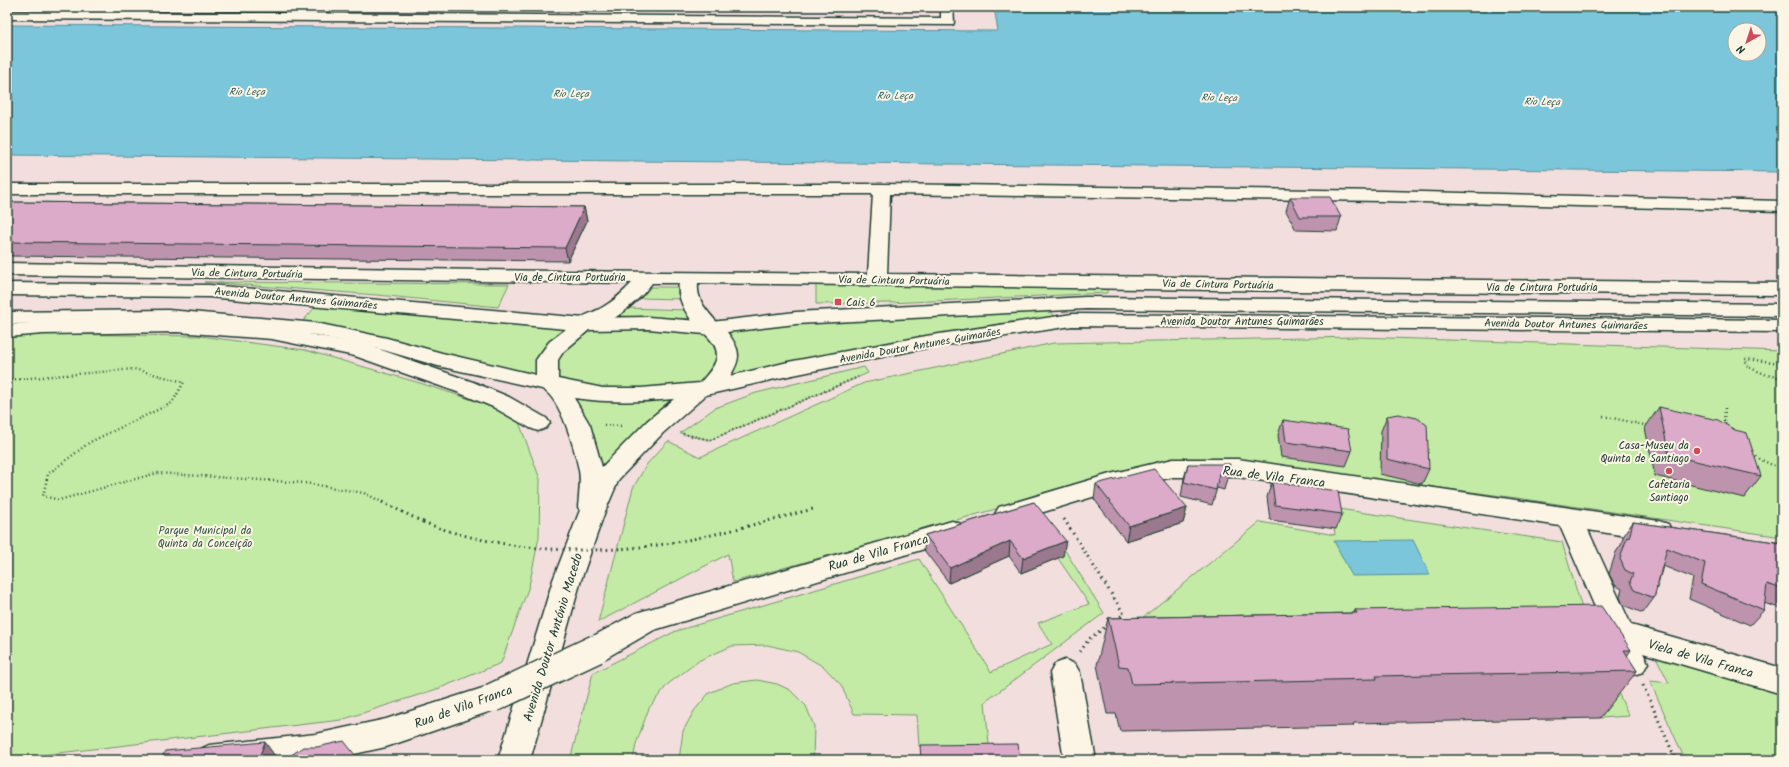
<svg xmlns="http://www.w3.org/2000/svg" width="1789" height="767" font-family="Kalam,sans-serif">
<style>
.green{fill:#c4eba5;stroke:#72946c}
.water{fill:#7cc6dc;stroke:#578f99;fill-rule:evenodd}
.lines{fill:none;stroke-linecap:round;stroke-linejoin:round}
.minor-casing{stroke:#1f3d34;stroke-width:3}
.major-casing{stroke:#1f3d34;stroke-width:3}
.path-far1{stroke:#1f3d34;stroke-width:2.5;stroke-dasharray:1 3;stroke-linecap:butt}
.path{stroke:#1f3d34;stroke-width:3;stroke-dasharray:1.5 4;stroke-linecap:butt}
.minor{fill:#fcf5e5;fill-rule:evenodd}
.major{fill:#fcf5e5;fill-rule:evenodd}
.minor-bridge-casing{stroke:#1f3d34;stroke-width:31;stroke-linecap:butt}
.path-bridge{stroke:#1f3d34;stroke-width:3;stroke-dasharray:1.5 4;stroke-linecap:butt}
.minor-bridge{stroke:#fcf5e5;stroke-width:28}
.wall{fill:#bd93ad;stroke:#1f3d34}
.shaded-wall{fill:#9a788d;stroke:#1f3d34}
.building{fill:#dcabc9;stroke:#1f3d34}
.poi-dot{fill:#d1495b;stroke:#fcf5e5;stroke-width:1.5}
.labels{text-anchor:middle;stroke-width:4;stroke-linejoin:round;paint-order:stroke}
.far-water-label{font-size:10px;font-style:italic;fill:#365f5e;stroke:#fcf5e5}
.street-label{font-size:11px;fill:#1f3d34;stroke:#fcf5e5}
.poi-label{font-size:11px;fill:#1f3d34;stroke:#fcf5e5;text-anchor:start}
.park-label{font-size:11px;fill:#385745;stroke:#fcf5e5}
.near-street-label{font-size:13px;fill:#1f3d34;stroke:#fcf5e5}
</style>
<rect width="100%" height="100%" fill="#f2dfdd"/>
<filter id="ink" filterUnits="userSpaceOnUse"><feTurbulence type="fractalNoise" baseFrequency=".025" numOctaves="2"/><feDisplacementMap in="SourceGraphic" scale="8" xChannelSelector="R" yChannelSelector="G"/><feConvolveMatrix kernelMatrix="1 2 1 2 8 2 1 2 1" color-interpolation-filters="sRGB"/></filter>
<g filter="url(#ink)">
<path class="green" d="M204 282 509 284 498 307 377 295Z
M816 284 1107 288V293L889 303 816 304Z
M646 287H680L678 293 679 299 640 298 644 293Z
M321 300 711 328 1046 305 1059 322 708 387 655 427 591 514 558 388 298 327Z
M628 308 687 310 693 319 617 316Z
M39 334 200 336 305 350 420 383 516 414 540 479 539 537 529 586 501 663 440 688 341 720 7 759V337Z
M1358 337 1782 351V537L1517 498 1307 470 1158 464 733 582 728 554 598 622 633 488 647 464 668 441 700 457 864 383 1054 343Z
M864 367 868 373 710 440 680 433 715 408 756 393Z
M1332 508 1562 542 1587 625 1629 716 1600 718 1588 698 1135 624 1260 522 1335 535Z
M1046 520 1104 613 985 702 989 745 919 746 917 715 854 714 841 685 824 667 798 652 767 645 732 646 700 660 668 684 649 708 636 744 633 760H570L593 673 676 631 919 559 991 672 1052 644 1038 623 1089 604 1034 523Z
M1652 649 1782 689V760H1685L1650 681 1669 683Z
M757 680 777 684 790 690 806 706 814 726 813 760H679L683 731 694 711 709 693 733 683Z"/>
<path class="water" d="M994 7H1782V172L7 155V25L998 31ZM1735 30H1759V54H1735Z
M1413 540 1430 575 1352 576 1334 541Z"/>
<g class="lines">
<defs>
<path id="minor" d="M941 7H953L954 22 953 25 7 19V11L941 18Z
M7 184H882L1383 191 1782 201V211L1383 201 890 194 887 274 1782 283V295L1294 291 698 283C696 304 711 313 721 328L718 332C713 334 708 335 703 332 690 322 676 300 679 283H652C638 302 602 335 577 328L574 324C580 315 594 313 603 307 614 301 623 292 632 283L7 275V263L554 271 868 274 873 194H7Z
M177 320 272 327 367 345 473 382 509 397 546 418 550 423 546 428 538 431 530 428 493 407 457 392 355 356 272 339 177 332 43 334 7 337V325L43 322Z
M1173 459H1238L1659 521 1668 524 1672 531 1668 538 1659 541 1588 530 1631 625 1782 668V694L1643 653 1648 663 1643 672 1633 675 1623 672 1560 526 1238 477H1173L1112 491 1008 523 999 521 995 514 999 507 1110 474Z
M952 521 961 524 965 531 961 538 654 630 606 658 596 661 586 658 582 649 586 640 636 613 646 610Z
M1065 660 1075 664 1080 673 1096 760H1064L1050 673 1055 664Z
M492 685 503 689 507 698 503 707 386 747 327 760H193L198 750 209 745 316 734 386 719Z"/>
<path id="major" d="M7 283 209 285 584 318 648 317 711 322 796 312 1086 297 1782 304V316L1086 309 796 324 727 332C740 349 742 358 730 376L788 362 926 336 1072 314 1782 320V332L1072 326 926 348 788 376 706 395 663 433 619 479 604 514 581 580 530 760H498L553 580 580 510 578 507C579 495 581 481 579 470 575 450 561 398 542 389L438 366 383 350 316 335 168 322 7 324V312L168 310 316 323 387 338 442 353 536 375V360L549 342 566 329 209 297 7 295ZM648 329 705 334C726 353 716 365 700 383L641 388H603L558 379V360L563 352 589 330ZM574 398C609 403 639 402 674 399L647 421 602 467 590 425Z"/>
</defs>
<use href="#minor" class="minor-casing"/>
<use href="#major" class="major-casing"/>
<path class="path-far1" d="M1782 363 1745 359 1748 367 1767 375 1782 378
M7 380 134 369 184 382 172 403 90 442 48 474 43 496 59 500 157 473 305 483 364 493 384 503
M1725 408 1724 422 1726 425
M1603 416 1649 426
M604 425 623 426
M683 434 710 440 858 377
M1752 455 1782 470"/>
<path class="path" d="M382 502 423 522
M1064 519 1124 614 1117 619
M1080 652 1089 639 1108 625
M1643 685 1676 760"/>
<use href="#minor" class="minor"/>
<use href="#major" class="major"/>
<defs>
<path id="minor-bridge" d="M492 698 596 649"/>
</defs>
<use href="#minor-bridge" class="minor-bridge-casing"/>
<path class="path-bridge" d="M423 522C500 552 590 556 671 543 719 535 766 521 813 509"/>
<use href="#minor-bridge" class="minor-bridge"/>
</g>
<path class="wall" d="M1290 197 1341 217 1337 231 1296 230 1286 211Z
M7 202 584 207 587 221 568 261 7 256Z
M1659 407 1761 476 1744 498 1655 476 1645 428Z
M1387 416 1429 469 1422 484 1380 474 1381 431Z
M1283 420 1352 451 1346 466 1281 457 1278 435Z
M1188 464 1228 475 1224 490 1217 488 1212 505 1181 497 1184 478Z
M1272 482 1342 514 1336 529 1270 520 1267 497Z
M1096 484 1187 508 1183 523 1126 541 1094 499Z
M1034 502 1063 556 1021 573 1009 556 949 583 924 550 925 535Z
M1633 522 1782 543V609L1764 603V610L1750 625 1689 599 1693 578 1663 566 1654 598 1643 613 1623 605 1620 597 1622 589 1615 585 1609 574 1616 552 1621 545 1623 537Z
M1355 610 1631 650 1627 656 1637 671 1600 718 1354 723 1353 726 1120 731 1116 714H1107L1097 665 1108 618 1354 613Z"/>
<path class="shaded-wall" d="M584 207 587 221 568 261 565 248Z
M1187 508 1183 523 1126 541 1129 526Z
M1010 541 1009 556 949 583 950 568Z
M1066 541 1063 556 1021 573 1023 558Z
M265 742 278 760H258Z"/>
<path class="building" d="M1290 197H1330L1341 217H1300Z
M7 202 584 207 565 248 7 242Z
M1659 407 1718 420 1735 430 1747 433 1761 476 1669 455Z
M1398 414 1417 418 1427 425 1429 469 1387 459V416Z
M1283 420 1348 429 1352 451 1286 442Z
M1188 464H1230L1228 475 1219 473 1216 490 1184 482Z
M1154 469 1187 508 1129 526 1096 484Z
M1272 482 1338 491 1342 514 1275 505Z
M1034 502 1066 541 1023 558 1010 541 950 568 925 535Z
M1633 522 1782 543V589L1767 584 1764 610 1701 584 1705 563 1667 548 1654 598 1634 590 1630 582 1633 574 1625 570 1620 559 1627 537 1629 538Z
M1601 606 1631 650H1624L1637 671 1376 676 1377 679 1132 684 1128 667 1119 666 1108 618 1357 613 1355 610Z
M344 741 359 760H284L303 747H317Z
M265 742 258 760H161L165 751Z
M1018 744 1020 760H921L920 745Z"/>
</g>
<g class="poi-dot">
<rect x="834" y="298" width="8" height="8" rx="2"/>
<circle cx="1697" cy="451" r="4"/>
<circle cx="1669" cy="471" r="4"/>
</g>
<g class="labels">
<g class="far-water-label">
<text x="247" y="95">Rio Leça</text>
<text x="571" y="97">Rio Leça</text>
<text x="895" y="99">Rio Leça</text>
<text transform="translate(1219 97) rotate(1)" y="4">Rio Leça</text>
<text transform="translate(1542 101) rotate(1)" y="4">Rio Leça</text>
</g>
<g class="street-label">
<text transform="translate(247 273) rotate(1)" y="4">Via de Cintura Portuária</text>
<text x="570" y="281">Via de Cintura Portuária</text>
<text transform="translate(894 280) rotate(1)" y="4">Via de Cintura Portuária</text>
<text transform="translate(1218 284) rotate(1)" y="4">Via de Cintura Portuária</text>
<text x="1542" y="291">Via de Cintura Portuária</text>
<text transform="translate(296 298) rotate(5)" y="4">Avenida Doutor Antunes Guimarães</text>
<text x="1242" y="325">Avenida Doutor Antunes Guimarães</text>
<text transform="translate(1566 324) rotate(1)" y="4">Avenida Doutor Antunes Guimarães</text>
<text transform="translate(920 345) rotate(-10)" y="4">Avenida Doutor Antunes Guimarães</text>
</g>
<g class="poi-label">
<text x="846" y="306">Cais 6</text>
<text x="1689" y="449" text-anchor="end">Casa-Museu da<tspan x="1689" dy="13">Quinta de Santiago</tspan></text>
<text x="1669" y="488" text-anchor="middle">Cafetaria<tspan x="1669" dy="13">Santiago</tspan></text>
</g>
<g class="park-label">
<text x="205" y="534">Parque Municipal da<tspan x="205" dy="13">Quinta da Conceição</tspan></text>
</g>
<g class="near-street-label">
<text transform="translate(1274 476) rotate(7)" y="5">Rua de Vila Franca</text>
<text transform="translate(878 552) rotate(-16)" y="5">Rua de Vila Franca</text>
<text transform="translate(552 637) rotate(-73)" y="5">Avenida Doutor António Macedo</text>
<text transform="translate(1701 658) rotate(16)" y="5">Viela de Vila Franca</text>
<text transform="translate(463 706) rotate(-20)" y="5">Rua de Vila Franca</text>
</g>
</g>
<rect width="1789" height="767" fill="none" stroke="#fcf5e5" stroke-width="24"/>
<rect x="12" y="12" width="1765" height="743" fill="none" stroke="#1f3d34" stroke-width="1.5" filter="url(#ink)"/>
<g transform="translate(1747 42) rotate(219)"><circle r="19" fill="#fcf5e5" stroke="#a4ab9e"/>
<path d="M0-3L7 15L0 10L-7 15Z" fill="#d1495b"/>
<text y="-6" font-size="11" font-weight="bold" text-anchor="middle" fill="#1f3d34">N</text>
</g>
</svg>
